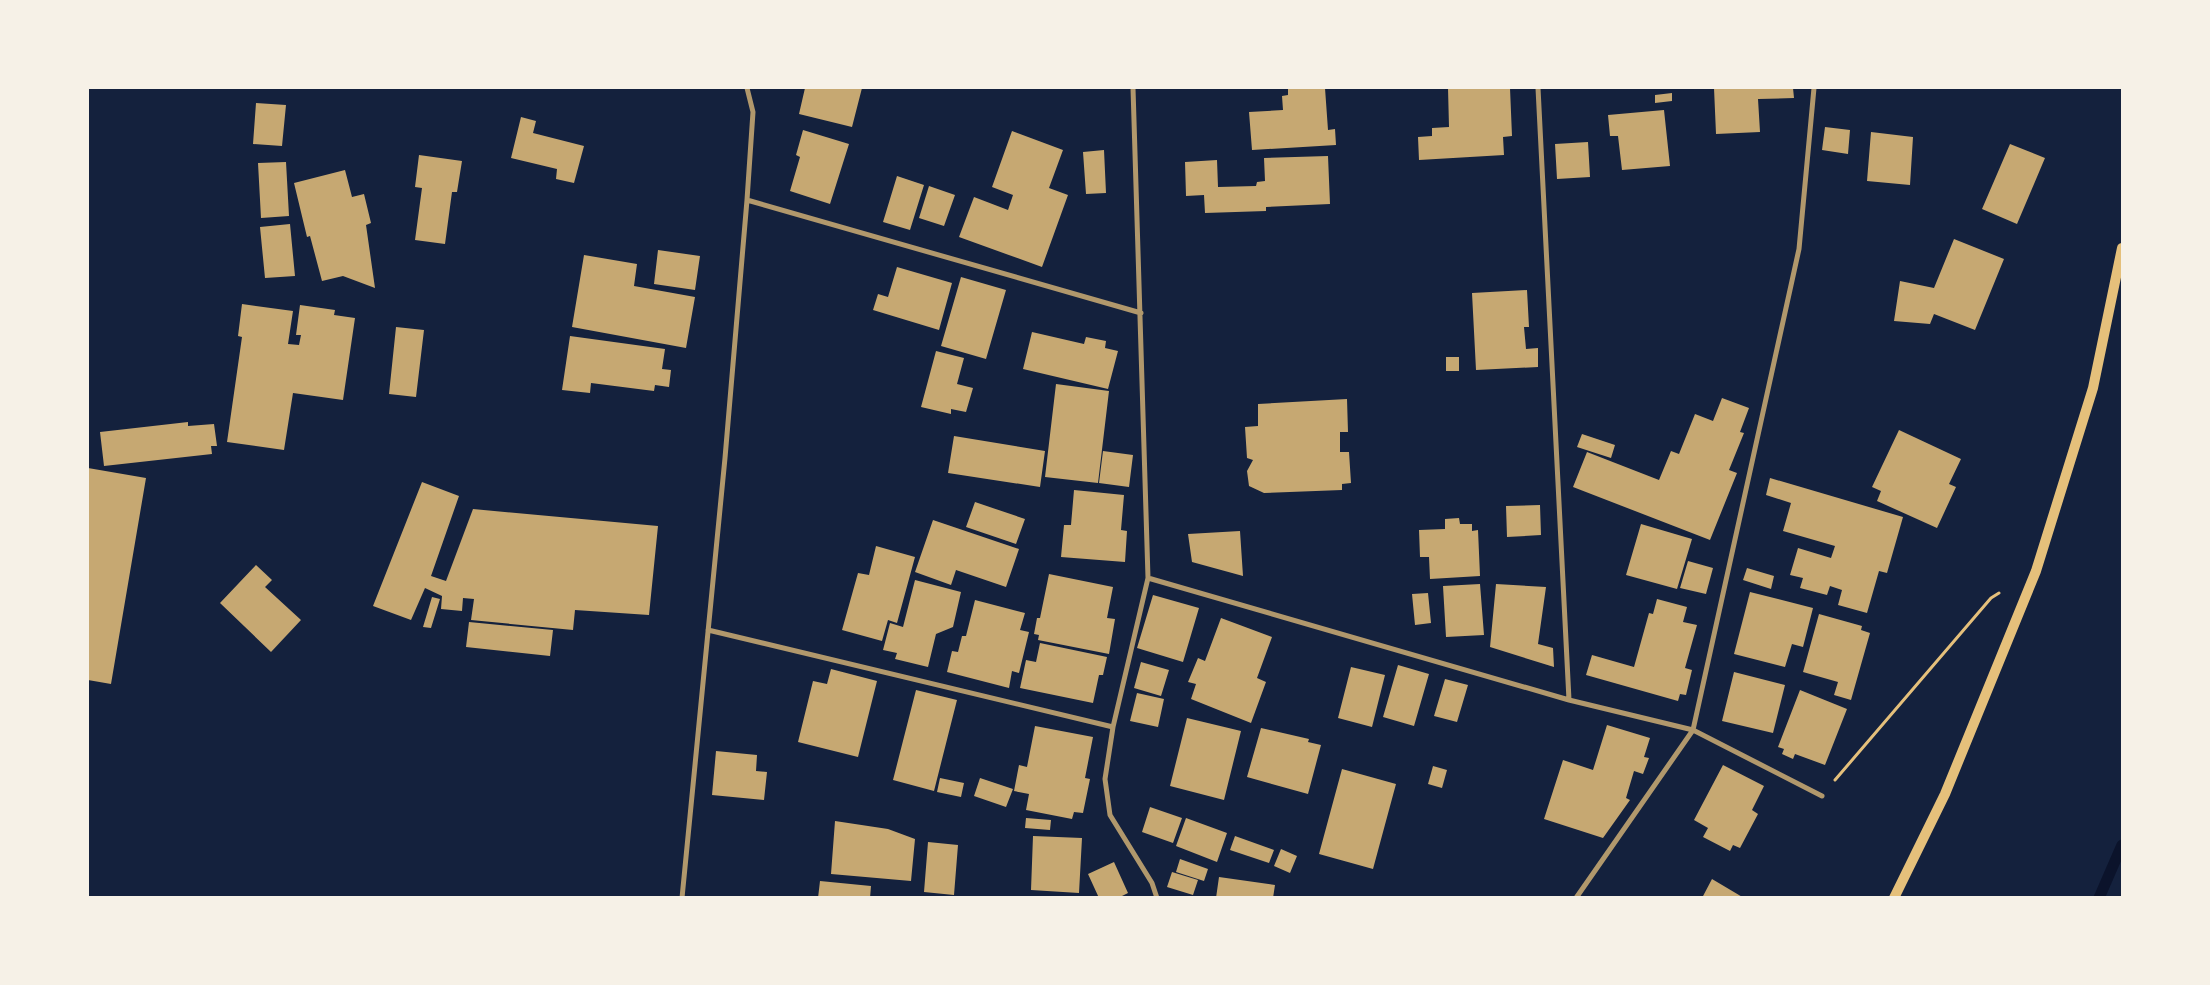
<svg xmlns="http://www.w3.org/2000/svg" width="2210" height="985" font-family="'PT Sans',sans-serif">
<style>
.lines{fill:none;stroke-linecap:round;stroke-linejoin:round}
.stream{stroke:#0b132b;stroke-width:11}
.building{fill:#c6a872}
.path{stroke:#e5c07b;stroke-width:3}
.minor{stroke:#b1986c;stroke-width:5}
.secondary{stroke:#e5c07b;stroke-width:10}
</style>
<rect width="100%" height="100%" fill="#14213d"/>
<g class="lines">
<path class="stream" d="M2099 898 2122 845"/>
</g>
<path class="building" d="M805 88H862L852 127 799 114Z
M1288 88H1325L1328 130 1335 129 1336 145 1252 150 1249 112 1283 110 1282 96 1288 95Z
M1448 88H1510L1512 136 1503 137 1504 155 1419 160 1418 137 1432 136V128L1449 127Z
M1714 88H1793L1794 98 1758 99 1760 132 1716 134Z
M1672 93V101L1655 103V95Z
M256 103 286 105 282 146 253 144Z
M1664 110 1670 166 1622 170 1618 136H1610L1608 115Z
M521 117 536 121 533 133 584 146 574 183 556 179 557 169 511 158Z
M1825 127 1850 130 1848 154 1822 150Z
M803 130 849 144 830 204 790 191 800 157 796 155Z
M1012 131 1063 150 1049 188 1068 195 1042 267 959 237 974 197 1008 210 1013 195 992 187Z
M1871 132 1913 137 1910 185 1867 181Z
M1588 142 1590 177 1557 179 1555 144Z
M2010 144 2045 158 2017 224 1982 209Z
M1104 150 1106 193 1086 194 1083 152Z
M419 155 462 161 457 192H452L445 244 415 240 422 188 415 187Z
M1328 156 1330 204 1266 207V211L1205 213 1204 195 1186 196 1185 162 1217 160 1218 187 1256 186 1257 182 1265 181 1264 158Z
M286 162 289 216 261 218 258 163Z
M345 170 352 197 364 194 371 223 366 225 375 288 343 276 322 281 310 236 307 237 294 183Z
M897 176 924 185 910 230 883 222Z
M929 186 955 195 944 226 919 218Z
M290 224 295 276 265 278 260 227Z
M1954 239 2004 259 1975 330 1934 314 1930 324 1894 321 1900 281 1934 288Z
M658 250 700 256 695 290 654 284Z
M584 255 637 264 634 286 695 297 686 348 572 327Z
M897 267 952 283 939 330 873 310 878 294 888 297Z
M961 277 1006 290 986 359 941 346Z
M1527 290 1529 327H1524L1526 349 1538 348V367L1476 370 1472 293Z
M242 304 293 311 288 344 299 345 301 335H296L300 305 335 310 334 315 355 318 343 400 293 393 284 450 227 442 242 337 238 336Z
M396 327 424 330 416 397 389 394Z
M1032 332 1084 344 1086 337 1106 341 1105 348 1118 351 1108 389 1023 369Z
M570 336 665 349 662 369 671 370 669 387 655 385 654 391 591 383 590 393 562 390Z
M936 351 964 358 957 384 973 388 966 412 951 409V414L921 407Z
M1446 357H1459V371H1446Z
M1056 384 1109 391 1098 483 1045 477Z
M1722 398 1749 408 1740 432 1744 433 1729 470 1737 473 1710 540 1573 487 1587 452 1659 480 1671 451 1679 454 1695 414 1713 421Z
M1347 399 1348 432H1340V452H1349L1351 483 1342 484V490L1264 493 1249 486 1247 471 1253 460 1247 458 1245 427 1258 426V404Z
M188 422V426L214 424 217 446H211L212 454 104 466 100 432Z
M1899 430 1961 459 1949 484 1956 487 1937 528 1877 501 1881 491 1872 487Z
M1582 434 1615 445 1611 458 1577 447Z
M954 436 1045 451 1040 487 948 473Z
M1103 451 1133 455 1129 487 1099 483Z
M88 468 146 478 111 684 88 680Z
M1770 478 1903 517 1887 573 1879 571 1867 613 1838 605 1842 590 1830 586 1827 595 1800 588 1803 578 1790 575 1798 548 1831 558 1835 546 1783 531 1791 503 1766 495Z
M422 482 459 496 431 576 446 581 473 509 658 526 649 615 575 610 573 630 471 620 474 599 463 598 462 611 441 609 442 596 425 588 411 620 373 606Z
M1074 490 1124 495 1121 530 1127 531 1125 562 1061 557 1064 525H1071Z
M975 502 1025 519 1016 544 966 527Z
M1540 505 1541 535 1507 537 1506 506Z
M1459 518 1460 524H1472V531L1478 530 1480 576 1430 579 1429 557H1420L1419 530 1445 529V519Z
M933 520 1019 549 1006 587 956 570 951 585 915 572Z
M1641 524 1692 539 1677 589 1626 575Z
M1240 531 1243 576 1192 562 1188 534Z
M876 546 915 557 897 623 888 620 882 641 842 630 858 573 869 575Z
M1688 561 1713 568 1706 594 1680 588Z
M256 565 272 580 265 587 301 620 271 652 220 603Z
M1747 568 1774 576 1771 589 1743 580Z
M1049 574 1113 587 1107 618 1115 619 1109 654 1038 640 1039 635 1034 634 1037 618H1040Z
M915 580 961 592 953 627 936 634 928 667 895 659 897 653 883 650 890 623 903 627Z
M1480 584 1484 635 1446 637 1443 586Z
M1496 584 1546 587 1538 644 1553 648 1554 667 1490 647Z
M1750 592 1813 608 1803 647 1792 644 1785 667 1734 654Z
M1428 593 1431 623 1415 625 1412 594Z
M1153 595 1199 608 1183 662 1137 648Z
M432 597 440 599 431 628 423 627Z
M1657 599 1687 607 1683 622 1697 625 1685 668 1692 670 1686 695 1680 694 1678 701 1586 675 1592 655 1634 667 1649 613 1653 614Z
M975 600 1025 613 1020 630 1029 632 1019 673 1012 671 1009 688 947 672 952 651 958 652 962 636H966Z
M1819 614 1862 626 1861 630 1870 633 1851 700 1834 695 1838 682 1803 672Z
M1221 618 1272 637 1257 678 1266 682 1251 723 1191 699 1196 684 1188 682 1198 658 1205 661Z
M469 622 553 630 550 656 466 647Z
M1040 643 1107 657 1103 675H1099L1093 703 1020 688 1026 660 1036 662Z
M1141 662 1169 670 1161 696 1134 688Z
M1398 665 1429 674 1414 726 1383 717Z
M1351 667 1385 675 1372 727 1338 718Z
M831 669 877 681 858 757 798 742 813 681 827 684Z
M1734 672 1785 685 1773 733 1722 721Z
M1445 679 1468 685 1457 722 1434 716Z
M916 690 957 700 934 791 893 780Z
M1800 690 1847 709 1825 765 1795 754 1793 759 1782 754 1784 749 1778 747Z
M1137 693 1164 699 1158 727 1130 721Z
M1187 718 1241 731 1224 800 1170 786Z
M1607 725 1650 738 1644 757 1649 758 1643 774 1634 771 1626 798 1630 800 1603 838 1544 819 1563 760 1593 770Z
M1035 726 1093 737 1085 778 1090 779 1083 813 1074 812 1072 819 1026 810 1029 794 1014 791 1019 765 1027 767Z
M1261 728 1309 739 1308 742 1321 745 1308 794 1247 777Z
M716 751 757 755 756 771 767 772 764 800 712 795Z
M1723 765 1764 786 1752 810 1758 814 1740 848 1733 845 1730 851 1703 837 1708 828 1694 820Z
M1433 766 1447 770 1442 788 1428 784Z
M1342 769 1396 784 1373 869 1319 854Z
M940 778 964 783 961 797 937 792Z
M980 778 1013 789 1006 807 974 796Z
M1150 807 1182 818 1173 843 1142 832Z
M1026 818 1051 820 1050 830 1025 828Z
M1186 818 1227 833 1217 862 1176 846Z
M835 821 888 829 915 839 911 881 831 874Z
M1033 836 1082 838 1079 893 1031 890Z
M1235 836 1274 850 1269 863 1230 850Z
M928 842 958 845 954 895 924 892Z
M1281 849 1297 856 1290 873 1274 866Z
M1180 859 1208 869 1204 881 1176 872Z
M1114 862 1128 893 1118 898H1099L1088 874Z
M1172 872 1198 880 1193 895 1167 887Z
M1219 877 1275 885 1273 898H1216Z
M1712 879 1744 898H1702Z
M820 881 871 886 870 898H818Z"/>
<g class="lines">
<path class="path" d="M1835 780 1991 598 1999 593"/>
<path class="minor" d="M1133 88 1148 578 1113 727 1105 779 1110 815 1152 883 1157 898
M1538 88 1569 700
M747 200 1141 313
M1148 578 1569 700 1693 730 1822 796
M708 630 1113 727
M682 898 725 458 747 200 753 112 747 88
M1576 898 1693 730 1799 249 1814 88"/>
<path class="secondary" d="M1894 898 1945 794 2036 571 2093 388 2122 248"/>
</g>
<rect width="2210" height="985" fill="none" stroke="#f6f1e7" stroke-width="178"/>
</svg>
